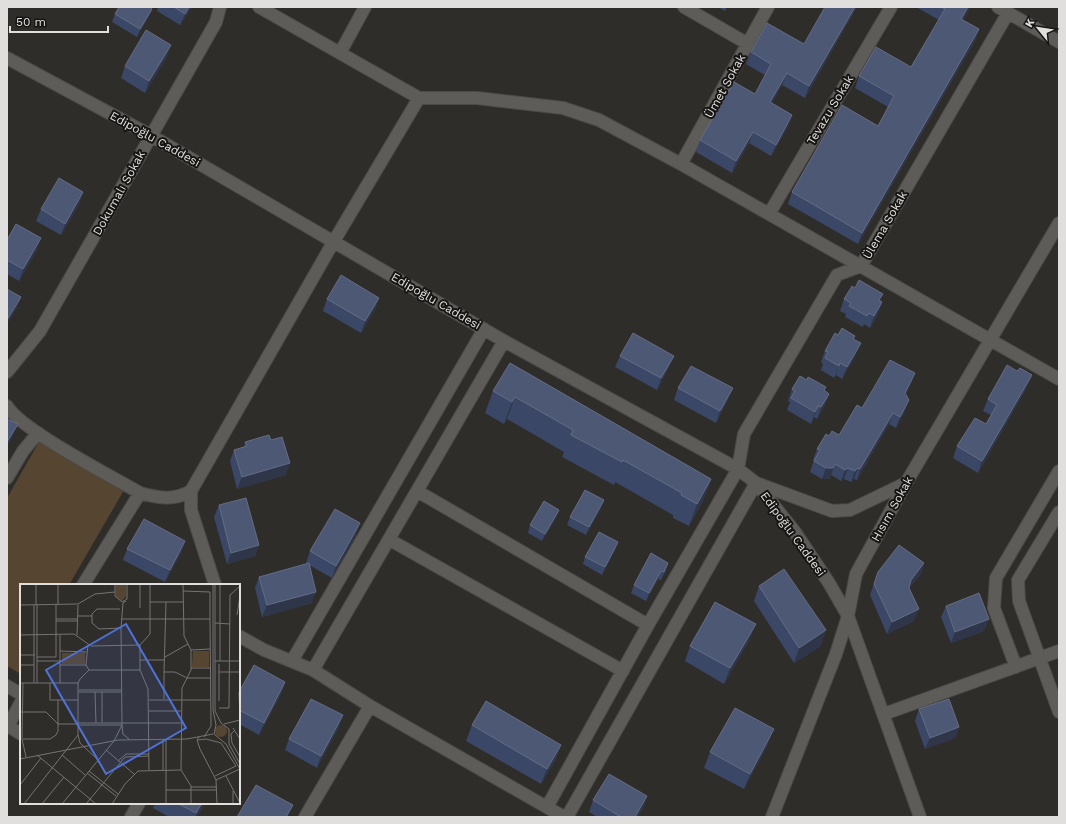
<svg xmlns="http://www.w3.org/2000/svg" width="1066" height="824" font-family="'Work Sans',sans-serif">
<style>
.green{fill:#554531}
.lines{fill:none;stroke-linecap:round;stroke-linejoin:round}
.minor-casing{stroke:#4c4a47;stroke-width:14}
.minor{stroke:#5e5c58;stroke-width:12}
.wall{fill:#3b4767}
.shaded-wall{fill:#2f3649}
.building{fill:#4d5874;stroke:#646d84}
.labels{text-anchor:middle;stroke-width:4;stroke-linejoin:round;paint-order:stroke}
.street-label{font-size:12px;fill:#e1dfdd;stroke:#171514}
.inset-road{fill:none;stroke:#767472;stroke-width:1}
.view{fill:#4e72d9;fill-opacity:0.15;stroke:#4e72d9;stroke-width:2}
.inset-edge{fill:none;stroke:#e1dfdd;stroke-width:2}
</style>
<rect width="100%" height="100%" fill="#2f2d2a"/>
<path class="green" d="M39 442 124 490 69 585H21V670L19 673 7 666V498Z"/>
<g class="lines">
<defs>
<path id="minor" d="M259 7 419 98H477L563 108 599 120 681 164 1059 379
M684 7 748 44
M998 7 1059 42
M340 53 365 7
M7 58 150 135 504 341 738 469 756 483 795 532 829 583 848 616 920 817
M681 164 768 7
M769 214 891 7
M7 372 40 331 216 22 220 7
M7 406C21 430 111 476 140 493
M7 478 23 451 38 433
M417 491 648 625
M1059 512 1018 580 1019 601 1059 712
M390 540 623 671
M83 585 140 493C158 498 174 501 191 491
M215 585 191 510V491L334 241 419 98
M239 636 264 650 313 670 370 706 564 817
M292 661 484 329
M1016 667 994 608 996 578 1059 471
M313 670 504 341
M7 686 21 694
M21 702 8 726 21 734
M884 714 1059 651
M547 807 648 625 738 469 744 434 837 275 861 266 1008 13
M131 817 139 803
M305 817 370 706
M567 817 756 483 832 511 850 510 906 483
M772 817 836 654 848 616 856 574 906 483 1059 223"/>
</defs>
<use href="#minor" class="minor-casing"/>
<use href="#minor" class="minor"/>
</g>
<path class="wall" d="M158 7H192L180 25 157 11Z
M718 7H727L725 11Z
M825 7H857L805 98 782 85 772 103 792 115 788 127 771 156 749 143 732 173 696 152 700 140 755 94 765 75 746 64 751 52 804 44Z
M916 7H970L963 20 979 29 975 41 858 244 788 204 792 192 878 126 888 107 855 88 859 76 911 67 939 20Z
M152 9 149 16 137 37 112 22 115 14Z
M167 57 145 93 121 78 125 66Z
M83 192 79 204 61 235 36 221 41 209Z
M7 240 37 250 19 281 7 274Z
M379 298 375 309 361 333 323 311 327 299Z
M844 299 880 301 882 302 878 314 870 328 864 324 863 327 845 317 846 314 840 311Z
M838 335 855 336 854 339 856 355 842 379 836 375 834 378 821 370 823 364 821 362 825 351Z
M620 356 669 367 657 390 615 367Z
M510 363 711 479 703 501 689 526 673 518V515L615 482 614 485 562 457 564 452 507 419 504 424 485 413 493 391Z
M915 373 906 394 905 411 896 428 889 424 857 480 854 479 851 482 844 479 841 481 831 475 829 479H822L810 472 814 460H813L817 449 829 436 839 435 862 408Z
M807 380 826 387 824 391 829 394 825 405 817 419 814 417 811 424 787 410 790 402 788 401 792 389Z
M1027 387 978 473 953 458 957 446 986 424 991 415 983 411 988 399Z
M678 388 728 399 716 423 674 400Z
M245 442 286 475 237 489 230 461 234 450 244 447Z
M604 500 601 508 586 535 567 525 570 517Z
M219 505 259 545 255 556 227 564 214 517Z
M559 510 556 518 542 541 528 533 530 525Z
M356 535 332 578 309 565 312 603 262 617 255 588 259 577 308 564 306 563 310 551Z
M185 541 181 553 165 582 123 560 127 549Z
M618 542 615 550 602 575 583 564 585 557Z
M651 553 666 571 661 580 658 579 646 601 631 593 634 585Z
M924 563 920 575 909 588 914 621 887 634 870 595 878 572Z
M759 586 821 646 794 663 754 601Z
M946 606 989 619 984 631 951 643 941 617Z
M750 639 724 684 685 661 690 646Z
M285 682 281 694 259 735 239 724V692Z
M919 709 959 727 955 738 925 749 915 721Z
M472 725 561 745 555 761 541 784 466 741Z
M339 727 317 768 285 750 289 739Z
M768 744 744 789 704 768 710 752Z
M647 796 643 808 638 817H597L589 812 593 800Z
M155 803H205L197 817H169L153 808Z"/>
<path class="shaded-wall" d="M189 7H192L180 25 185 14Z
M855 7H857L805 98 809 86Z
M968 7H970L957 30 961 19Z
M152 9 149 16 137 37 140 29Z
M979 29 975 41 858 244 862 233Z
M171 45 167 57 145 93 149 81Z
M787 73 782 85 766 114 770 102Z
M792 115 788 127 771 156 776 145Z
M753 132 749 143 732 173 736 161Z
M83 192 79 204 61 235 65 224Z
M41 238 37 250 19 281 23 269Z
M21 297 17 308 7 324V320Z
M379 298 375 309 361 333 365 321Z
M882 302 878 314 870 328 874 316Z
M861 343 856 355 842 379 847 367Z
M674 356 669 367 657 390 661 378Z
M840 363 836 375 834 378 839 366Z
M915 373 911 384 902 404 905 393Z
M1032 375 1027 387 978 473 982 461Z
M733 388 728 399 716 423 720 411Z
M829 394 825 405 817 419 821 407Z
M515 397 507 419 504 424 512 402Z
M909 400 905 411 896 428 900 417Z
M818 406 814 417 811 424 815 412Z
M893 413 889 424 857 480 860 469Z
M18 424 13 436 7 447V442Z
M290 463 286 475 237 489 242 477Z
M835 464 831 475 829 479H822L826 468Z
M848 468 844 479 841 481 845 470Z
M858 468 854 479 851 482 855 471Z
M711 479 703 501 689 526 697 504Z
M604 500 601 508 586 535 589 527Z
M559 510 556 518 542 541 545 534Z
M360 523 356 535 332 578 336 566Z
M185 541 181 553 165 582 170 570Z
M618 542 615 550 602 575 605 567Z
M259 545 255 556 227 564 231 553Z
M668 563 666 571 661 580 664 572Z
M924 563 920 575 907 591 911 580Z
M661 571 658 579 646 601 649 593Z
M316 592 312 603 262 617 267 605Z
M919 609 914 621 887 634 892 622Z
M989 619 984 631 951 643 955 632Z
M756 624 750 639 724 684 730 668Z
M826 630 821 646 794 663 799 648Z
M285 682 281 694 259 735 264 723Z
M343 715 339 727 317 768 321 756Z
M959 727 955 738 925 749 930 738Z
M774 729 768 744 744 789 750 774Z
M561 745 555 761 541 784 547 769Z
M647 796 643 808 638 817H635Z
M202 803H205L197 817H195Z
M293 805 288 817H286Z"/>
<path class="building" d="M119 7H149L152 9 140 29 115 14Z
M174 7H189L185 14Z
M825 7H855L809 86 787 73 770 102 792 115 776 145 753 132 736 161 700 140 734 82 755 94 771 64 751 52 767 23 804 44Z
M941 7H968L961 19 979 29 862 233 792 192 842 105 878 126 894 96 859 76 876 47 911 67 945 9Z
M146 30 171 45 149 81 125 66Z
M59 178 83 192 65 224 41 209Z
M16 224 41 238 23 269 7 260V240Z
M341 275 379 298 365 321 327 299Z
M859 280 883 294 879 300 882 302 874 316 869 313 867 316 849 306 851 303 844 299 852 286 855 288Z
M7 289 21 297 7 320Z
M842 328 855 336 853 339 861 343 847 367 840 363 839 366 825 358 828 352 825 351 835 333 838 335Z
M633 333 674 356 661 378 620 356Z
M890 360 915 373 905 393 909 400 900 417 893 413 860 469 858 468 855 471 848 468 845 470 835 464 833 468H826L814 461 820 450 817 449 826 434 829 436 832 431 839 435 857 405 862 408Z
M510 363 711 479 697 504 681 495 682 493 623 460 622 462 571 435 573 430 515 397 512 402 493 391Z
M1007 365 1017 371 1020 368 1032 375 982 461 957 446 975 418 986 424 997 405 988 399Z
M691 366 733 388 720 411 678 388Z
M800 376 807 380 808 377 826 387 824 390 829 394 821 407 818 406 815 412 791 398 795 391 792 389Z
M7 419 18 424 7 442Z
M269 435 271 440 282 437 290 463 242 477 234 450 247 446 245 442Z
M585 490 604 500 589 527 570 517Z
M246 498 259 545 231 553 219 505Z
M544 501 559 510 545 534 530 525Z
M335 509 360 523 336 566 310 551Z
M144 519 185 541 170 570 127 549Z
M599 532 618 542 605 567 585 557Z
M899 545 924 563 911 580 909 588 919 609 892 622 874 584 878 572Z
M651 553 668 563 664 572 661 571 649 593 634 585Z
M309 563 316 592 267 605 259 577Z
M784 569 826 630 799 648 759 586Z
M979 593 989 619 955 632 946 606Z
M715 602 756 624 730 668 690 646Z
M254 665 285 682 264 723 239 710V692Z
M311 699 343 715 321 756 289 739Z
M949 699 959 727 930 738 919 709Z
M486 701 561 745 547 769 472 725Z
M735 708 774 729 750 774 710 752Z
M609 774 647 796 635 817H621L593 800Z
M256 785 293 805 286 817H237Z
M177 803H202L196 813Z"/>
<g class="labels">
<g class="street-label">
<text transform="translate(725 86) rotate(-61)" y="4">Ümet Sokak</text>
<text transform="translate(830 110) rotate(-59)" y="4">Tevazu Sokak</text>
<text transform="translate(155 139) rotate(29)" y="4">Edipoğlu Caddesi</text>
<text transform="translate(119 193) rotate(-61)" y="4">Dokumalı Sokak</text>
<text transform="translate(885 225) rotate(-60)" y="4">Ülema Sokak</text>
<text transform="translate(436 301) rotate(30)" y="4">Edipoğlu Caddesi</text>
<text transform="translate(892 509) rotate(-61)" y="4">Hısım Sokak</text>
<text transform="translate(793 534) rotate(54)" y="4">Edipoğlu Caddesi</text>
</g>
</g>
<g transform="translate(20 584)">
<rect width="220" height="220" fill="#2f2d2a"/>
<path d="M96 0H106V12L102 17 96 13ZM173 67H189V83H172ZM42 69H65V80H42ZM195 147a6 6 0 1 1 12 0a6 6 0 1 1-12 0Z" fill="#554531"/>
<path class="inset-road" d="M38 0V21M95 0V12L102 18 107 15V0M120 0V24M163 0 164 52 171 66V86L162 104 161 186 171 202V220M193 0V126L196 141M195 0V127L201 139M163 7 190 8M130 18H163M0 21 58 20 75 10 95 8M16 21V0M100 25H77L72 30V39L79 45 101 44M217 31 220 12M58 32H72M36 35H58M101 35H190V8M36 37H58M195 39 210 40M0 51 54 50 71 62 120 61 130 50V0M40 51V99M57 51 58 21M120 61V86L128 105 129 186M171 66 190 65M40 67 66 68M0 71H15M17 73H36M36 73V21M145 73 168 60M120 76H144M17 77H40M195 77H220M200 77V0M199 80V117M0 81H14M40 81H66L69 86M66 81 68 61M0 83V99M171 84H190M144 88 146 18M199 88H220M0 99H58M3 99 2 155 6 173M14 99V21M17 99V21M30 99V116H58M59 106H101M58 108H101M75 108 76 139M82 108V138M219 108 220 135M144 115V88H155L167 94H190M129 116H190M199 124H209L210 11 220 2M129 127H161M0 128H26L38 140H58M58 139H162M201 139 209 145V160L220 180M204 140 220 136M58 141H102L103 150 109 155M196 141 194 150 206 160 220 185M213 144 220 155M215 146 211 150 212 159 220 173M58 151 60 159 78 176M179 153 177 156 180 165 196 196 197 220M184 153 191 142 190 35M3 155H30L36 151 38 147V116M143 156V186M146 156V220M178 156 186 155 201 159 216 182M86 166 114 190M17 171 76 220M42 171 65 191M0 175 98 156 167 155 193 150M98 177 106 170H129M69 187 98 210M67 189 96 212M195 192 216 182M206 192 220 219M196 196 220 185M0 201 21 174M171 203H197M146 206H197M4 220 58 151V99L60 95 69 86H120M22 220 44 193M42 220 94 157 102 141 101 44 103 19 106 17M66 220 105 173 129 172M92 220 105 200 118 187 161 186M213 220V207"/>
<path class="view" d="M106 40 166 144 86 190 26 86Z"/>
<rect width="220" height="220" class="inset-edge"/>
</g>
<rect width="1066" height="824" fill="none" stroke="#e1dfdd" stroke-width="16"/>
<g transform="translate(1038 28) rotate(300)" stroke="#171514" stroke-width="3" paint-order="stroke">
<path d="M0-3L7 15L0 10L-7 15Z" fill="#e1dfdd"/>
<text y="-6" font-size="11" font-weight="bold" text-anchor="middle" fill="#e1dfdd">K</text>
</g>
<path d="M10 26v6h98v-6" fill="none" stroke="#e1dfdd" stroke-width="2"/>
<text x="16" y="26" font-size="12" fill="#e1dfdd" stroke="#171514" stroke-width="3" paint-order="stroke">50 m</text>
</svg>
